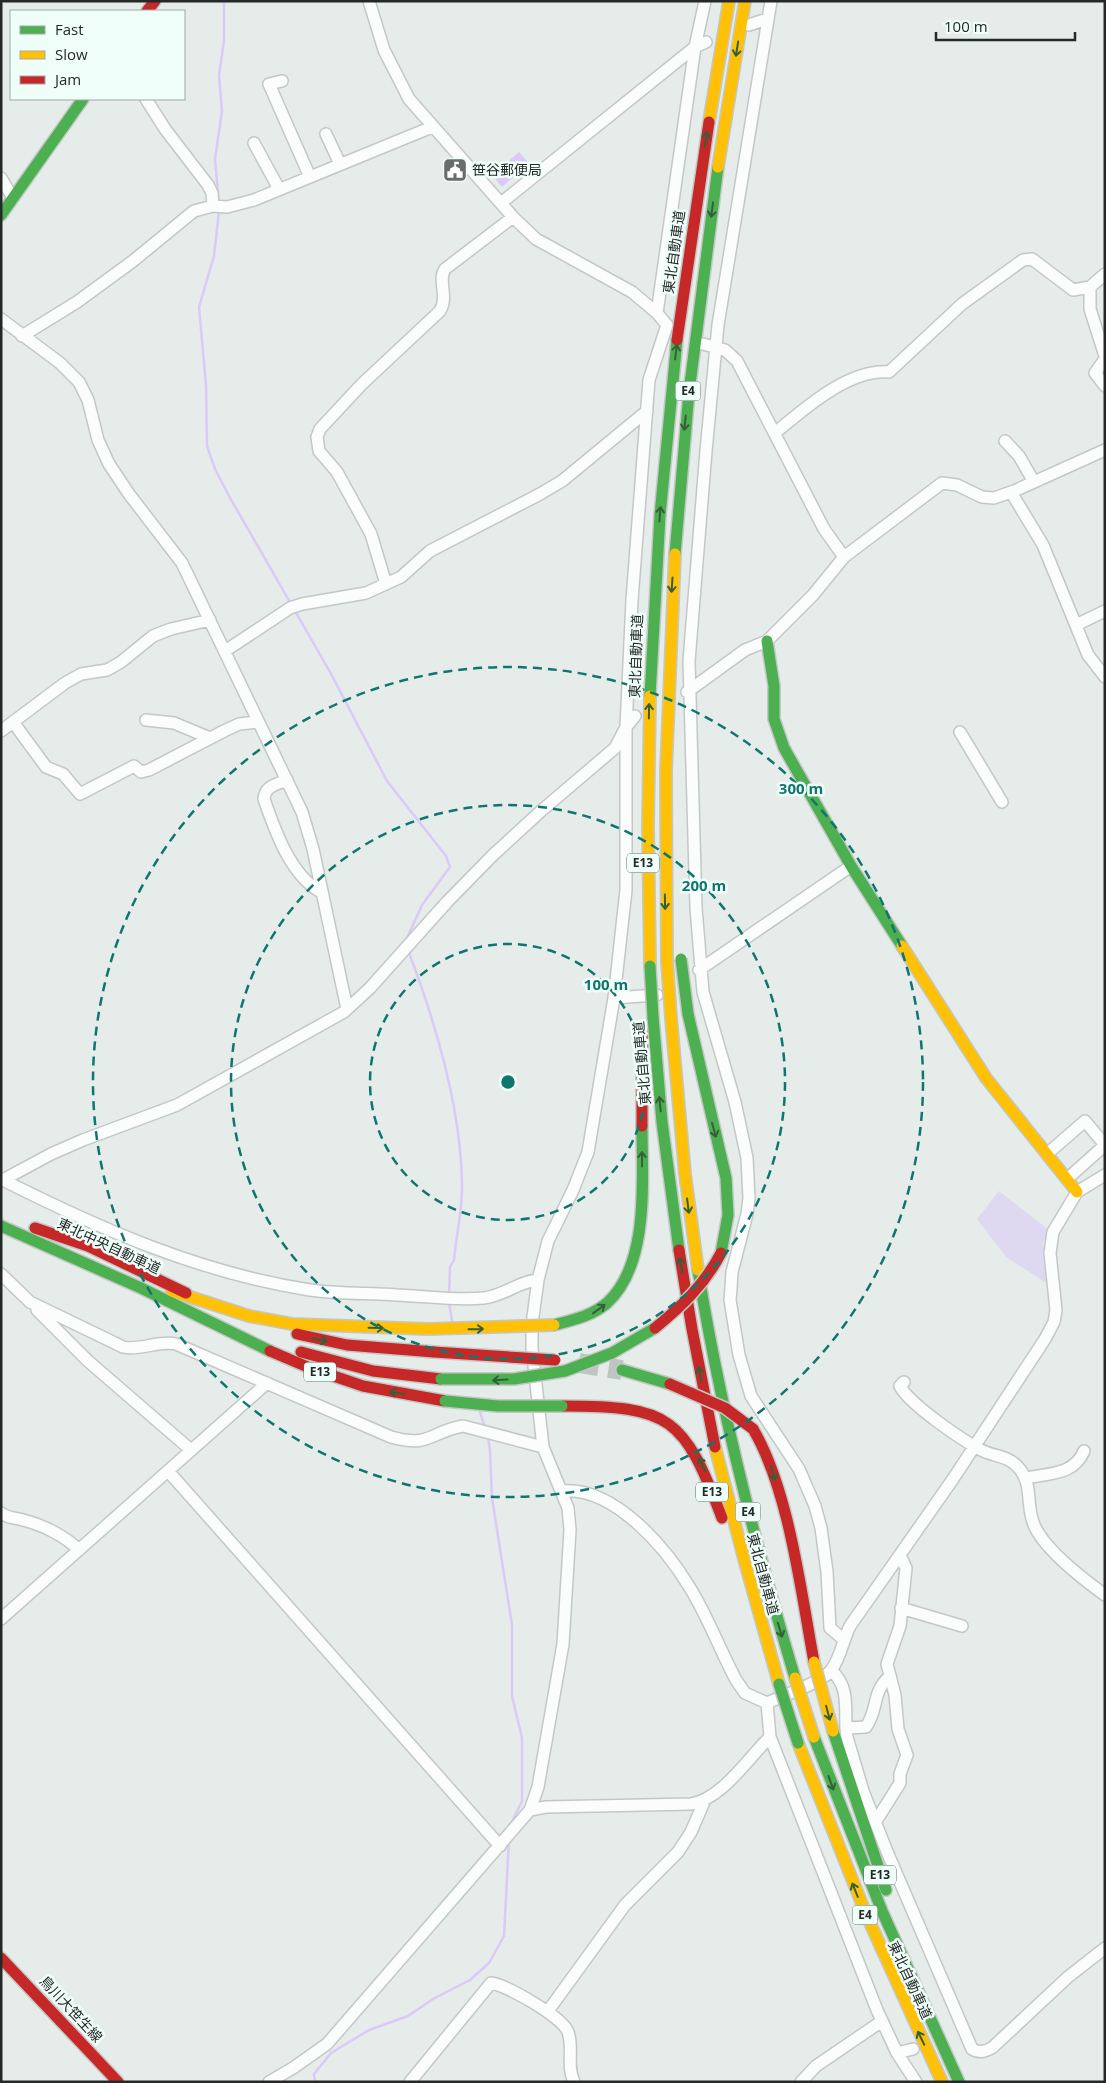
<svg xmlns="http://www.w3.org/2000/svg" width="1106" height="2083" font-family="'Open Sans','Noto Sans JP',sans-serif">
<style>
.green{fill:#ded9f0}
.water{fill:#d9caf8}
.lines{fill:none;stroke-linecap:round;stroke-linejoin:round}
.stream{stroke:#d9caf8;stroke-width:2.5}
.highway-tunnel{stroke:#bfc5c3;stroke-width:20;stroke-dasharray:20 10;stroke-linecap:butt}
.street-casing{stroke:#c3c8c6;stroke-width:14}
.fast-casing{stroke:#c3c8c6;stroke-width:14}
.slow-casing{stroke:#c3c8c6;stroke-width:14}
.jam-casing{stroke:#c3c8c6;stroke-width:14}
.street{stroke:#fbfcfc;stroke-width:11}
.fast{stroke:#4caf50;stroke-width:11}
.slow{stroke:#ffc107;stroke-width:11}
.jam{stroke:#c62828;stroke-width:11}
.fast-bridge-casing{stroke:#c3c8c6;stroke-width:14;stroke-linecap:butt}
.slow-bridge-casing{stroke:#c3c8c6;stroke-width:14;stroke-linecap:butt}
.jam-bridge-casing{stroke:#c3c8c6;stroke-width:14;stroke-linecap:butt}
.fast-bridge{stroke:#4caf50;stroke-width:11}
.slow-bridge{stroke:#ffc107;stroke-width:11}
.jam-bridge{stroke:#c62828;stroke-width:11}
.oneway{stroke:#345f38}
.ring{fill:none;stroke:#0f766e;stroke-width:2.5;stroke-dasharray:9 6}
.labels{text-anchor:middle;stroke-width:5;stroke-linejoin:round;paint-order:stroke}
.shield{fill:#f0fef9;stroke:#616967;stroke-width:1}
.shield-label{font-size:12px;font-weight:bold;fill:#242928}
.poi-label{font-size:14px;fill:#242928;stroke:#f0fef9;text-anchor:start}
.street-label{font-size:14px;fill:#242928;stroke:#f0fef9}
.centre{fill:#0f766e;stroke:#f0fef9;stroke-width:2.5}
.ring-label{font-size:15px;text-anchor:middle;font-weight:bold;fill:#0f766e;stroke:#f0fef9;stroke-width:5;stroke-linejoin:round;paint-order:stroke}
</style>
<rect width="100%" height="100%" fill="#e6ecea"/>
<path class="green" d="M999 1191 1049 1230 1043 1243 1048 1284 1006 1257 977 1219Z"/>
<path class="water" d="M519 152 529 163 502 187 492 175Z"/>
<g class="lines">
<path class="stream" d="M219 203 215 159 222 111 219 75 224 41V1
M219 211 214 256 199 307 206 385 207 446 215 469 229 496 291 604
M295 611 330 672 387 781 446 856 450 867 422 905 406 940
M408 950C435 1021 461 1108 462 1184 463 1209 456 1235 454 1260L450 1267 449 1296
M449 1302 452 1321
M480 1412 485 1428
M488 1436 490 1451 492 1498 512 1625V1696L522 1738V1801L511 1824
M315 2082 314 2074 331 2053 369 2030 408 2016 433 1999 470 1980 489 1963 504 1936 509 1839"/>
<path class="highway-tunnel" d="M579 1363 622 1370"/>
<defs>
<path id="street" d="M369 1 384 50 409 99 513 217 536 239 632 292 657 313
M771 1 718 325 706 451 689 661 696 908 703 992 735 1102 747 1158 749 1198 747 1214 732 1272 731 1288 730 1300 739 1355 751 1396 799 1469 815 1506 821 1528 827 1572 830 1628 843 1639
M749 25 767 19
M282 81 269 84 310 177
M146 99 165 129 208 185 212 193 213 206
M326 134 340 164
M254 143 279 189
M1 178 13 198
M501 203 695 47 706 42
M1090 287V309L1105 356
M1 319 60 363 79 382 88 400 98 440 109 464 129 494 182 563 302 812 313 849 347 1009
M22 336 77 302 133 261 194 211 213 206 227 207 254 200 432 127
M703 344 725 350 737 361 824 529 844 557
M1105 359 1095 373 1105 386
M775 433C804 409 848 369 889 372L962 304 1023 260 1032 259 1073 290 1090 287 1105 274
M1005 441 1019 456 1034 482
M1011 492 1043 545 1088 655 1105 677
M386 584 371 534 337 472 319 451 317 437 320 429 362 384 440 311C449 295 437 281 445 269L513 217
M1076 625 1105 611
M225 651 290 608 302 604 366 593 401 577 430 551 540 494 562 481 647 411
M687 692 745 650 767 641 813 595 844 557 942 483 957 485 982 497 994 498 1014 491 1105 450
M146 720 174 723 210 738
M13 722 46 767 63 774 80 794 134 766 141 772 149 770 224 731 239 724 257 722
M1 731 65 683 81 674 107 670 121 662 153 636 171 629 210 620
M960 732 1002 802
M287 780C275 785 265 786 264 799 275 831 291 876 321 892
M699 970 851 866
M614 998 657 995
M1047 1154 1085 1121 1105 1145 1067 1179
M1 1179C100 1229 200 1273 310 1290 339 1294 368 1293 397 1295 426 1296 456 1301 484 1298 504 1296 519 1281 538 1280
M1 1181 51 1154 83 1140 177 1105 344 1012 370 988 447 902 493 855 541 811 615 748 626 727 632 600 649 380 667 325 657 313 695 47 705 1
M1 1274 30 1302 123 1347C141 1351 158 1340 176 1344L391 1437C431 1448 429 1432 463 1426L543 1447 568 1508 570 1530 563 1644 538 1787 530 1810 327 2044 293 2068 269 2082
M37 1310 88 1361 191 1450
M904 1382 900 1386C909 1404 962 1440 981 1450 994 1457 1007 1455 1018 1467 1033 1483 1026 1503 1033 1522 1041 1547 1083 1579 1105 1595
M543 1447 532 1348V1324L538 1280 548 1241 573 1190 588 1152 614 998 626 890V727L635 716
M168 1471 500 1846
M1026 1478C1050 1473 1074 1475 1084 1451
M562 1491C614 1486 666 1548 690 1588 708 1617 720 1650 736 1680L745 1693 767 1703C782 1696 824 1682 832 1669 841 1656 843 1640 850 1626L953 1479 1045 1339 1054 1322 1056 1310 1050 1253 1053 1232 1077 1192 1105 1175
M1 1513C9 1519 14 1517 23 1520 43 1525 65 1536 79 1550
M901 1608 962 1626
M1 1619 267 1383
M832 1671C849 1687 845 1706 846 1728
M890 1676C871 1693 879 1708 866 1727L846 1728 847 1737 863 1791 888 1854 972 2049C980 2054 987 2051 993 2047L1068 1977 1105 1948
M770 1737 877 2010 897 2053 916 2082
M530 1810 546 1807 691 1804C722 1799 748 1758 770 1737L767 1703
M876 1821 900 1783V1774L907 1755 898 1729 895 1695 887 1664 900 1626 906 1568 900 1555
M548 2011 625 1905 678 1852 691 1832 704 1802
M897 2053 913 2049
M410 2082 491 1983C506 1985 563 2017 568 2032 574 2049 566 2065 574 2082
M801 2082 816 2066 882 2021"/>
<path id="fast" d="M1 215 83 99
M675 554 689 392 718 167
M767 641 774 686V719L784 748 851 866 902 946
M650 696 660 515 677 340
M688 1014 726 1178 728 1215 721 1253
M653 1017 662 1122 679 1250
M1 1226 141 1288 270 1351
M698 1270C720 1408 755 1544 795 1678
M554 1325C573 1320 592 1316 607 1303 650 1264 642 1179 642 1126
M622 1370 670 1384
M565 1371 612 1353 655 1328
M833 1731 886 1890
M814 1737 882 1911 959 2082"/>
<path id="slow" d="M709 122 729 1
M718 167 745 1
M650 696 648 827 650 966
M902 946 986 1078 1077 1192
M667 962 666 771 675 554
M671 1018 685 1174 698 1270
M172 1291 249 1316 292 1324 428 1329
M715 1447 744 1559 779 1684
M798 1743 866 1914 942 2082"/>
<path id="jam" d="M147 11 155 1
M677 340 709 122
M642 1033V1126
M35 1228 88 1246 186 1293
M679 1250 692 1329 715 1447
M297 1334 347 1345 434 1352
M270 1351 310 1368 363 1386 445 1401
M301 1352 373 1371 441 1379
M562 1406C671 1406 684 1417 722 1518
M753 1429C789 1490 801 1592 814 1662
M1 1958 118 2082"/>
</defs>
<use href="#street" class="street-casing"/>
<use href="#fast" class="fast-casing"/>
<use href="#slow" class="slow-casing"/>
<use href="#jam" class="jam-casing"/>
<use href="#street" class="street"/>
<use href="#fast" class="fast"/>
<use href="#slow" class="slow"/>
<use href="#jam" class="jam"/>
<defs>
<path id="fast-bridge" d="M681 959 688 1014
M650 966 653 1017
M441 1379H514L565 1371
M445 1401 498 1406H562
M779 1684 798 1743"/>
<path id="slow-bridge" d="M667 962 671 1018
M428 1329 554 1325
M814 1662 833 1731
M795 1678 814 1737"/>
<path id="jam-bridge" d="M655 1328C682 1306 705 1284 721 1253
M434 1352 555 1360
M670 1384 725 1408 753 1429"/>
</defs>
<use href="#fast-bridge" class="fast-bridge-casing"/>
<use href="#slow-bridge" class="slow-bridge-casing"/>
<use href="#jam-bridge" class="jam-bridge-casing"/>
<use href="#fast-bridge" class="fast-bridge"/>
<use href="#slow-bridge" class="slow-bridge"/>
<use href="#jam-bridge" class="jam-bridge"/>
</g>
<defs><path id="oneway-shaft" d="M-6 0H5M1.5-3L5.5 0L1.5 3" fill="none" stroke-width="1.6" stroke-linecap="round" stroke-linejoin="round" transform="scale(1.25)"/></defs>
<g class="oneway">
<use href="#oneway-shaft" transform="translate(737 49) rotate(99)"/>
<use href="#oneway-shaft" transform="translate(706 139) rotate(-81)"/>
<use href="#oneway-shaft" transform="translate(712 210) rotate(98)"/>
<use href="#oneway-shaft" transform="translate(676 352) rotate(-83)"/>
<use href="#oneway-shaft" transform="translate(685 423) rotate(96)"/>
<use href="#oneway-shaft" transform="translate(660 514) rotate(-85)"/>
<use href="#oneway-shaft" transform="translate(672 585) rotate(94)"/>
<use href="#oneway-shaft" transform="translate(649 711) rotate(-89)"/>
<use href="#oneway-shaft" transform="translate(665 902) rotate(89)"/>
<use href="#oneway-shaft" transform="translate(660 1104) rotate(-96)"/>
<use href="#oneway-shaft" transform="translate(714 1130) rotate(74)"/>
<use href="#oneway-shaft" transform="translate(642 1159) rotate(-90)"/>
<use href="#oneway-shaft" transform="translate(688 1206) rotate(83)"/>
<use href="#oneway-shaft" transform="translate(681 1265) rotate(-100)"/>
<use href="#oneway-shaft" transform="translate(599 1309) rotate(-36)"/>
<use href="#oneway-shaft" transform="translate(376 1328) rotate(1)"/>
<use href="#oneway-shaft" transform="translate(476 1329) rotate(-1)"/>
<use href="#oneway-shaft" transform="translate(320 1340) rotate(12)"/>
<use href="#oneway-shaft" transform="translate(700 1374) rotate(-101)"/>
<use href="#oneway-shaft" transform="translate(500 1380) rotate(177)"/>
<use href="#oneway-shaft" transform="translate(397 1393) rotate(-170)"/>
<use href="#oneway-shaft" transform="translate(702 1464) rotate(-115)"/>
<use href="#oneway-shaft" transform="translate(773 1473) rotate(75)"/>
<use href="#oneway-shaft" transform="translate(780 1630) rotate(73)"/>
<use href="#oneway-shaft" transform="translate(828 1713) rotate(75)"/>
<use href="#oneway-shaft" transform="translate(831 1783) rotate(70)"/>
<use href="#oneway-shaft" transform="translate(855 1890) rotate(-112)"/>
<use href="#oneway-shaft" transform="translate(921 2038) rotate(-116)"/>
</g>
<g class="ring">
<circle cx="508" cy="1082" r="138"/>
<circle cx="508" cy="1082" r="277"/>
<circle cx="508" cy="1082" r="415"/>
</g>
<defs>
<symbol id="civic-square" viewBox="-11 -11 22 22"><rect x="-9" y="-9" width="18" height="18" rx="4" fill="#686d6c" stroke="#f0fef9"/><path d="M-.6-6.5H3V-4.5H.6V-3L4-1V1h2V6H-6V1h2V-1L-.6-3ZM-1.2 2.5V6h2.4V2.5Z" fill="#fff"/></symbol>
</defs>
<g fill-rule="evenodd">
<use href="#civic-square" x="441" y="156" width="28" height="28"/>
</g>
<g class="labels">
<g class="shield">
<rect x="675.5" y="381.5" width="25" height="19" rx="4"/>
<rect x="627" y="853.5" width="32" height="19" rx="4"/>
<rect x="304" y="1362.5" width="32" height="19" rx="4"/>
<rect x="696" y="1482.5" width="32" height="19" rx="4"/>
<rect x="735.5" y="1502.5" width="25" height="19" rx="4"/>
<rect x="864" y="1865.5" width="32" height="19" rx="4"/>
<rect x="852.5" y="1905.5" width="25" height="19" rx="4"/>
</g>
<g class="shield-label">
<text x="688" y="395">E4</text>
<text x="643" y="867">E13</text>
<text x="320" y="1376">E13</text>
<text x="712" y="1496">E13</text>
<text x="748" y="1516">E4</text>
<text x="880" y="1879">E13</text>
<text x="865" y="1919">E4</text>
</g>
<g class="poi-label">
<text x="472" y="175">笹谷郵便局</text>
</g>
<g class="street-label">
<text transform="translate(674 252) rotate(-82)" y="5">東北自動車道</text>
<text transform="translate(636 656) rotate(-88)" y="5">東北自動車道</text>
<text transform="translate(642 1063) rotate(-95)" y="5">東北自動車道</text>
<text transform="translate(109 1246) rotate(25)" y="5">東北中央自動車道</text>
<text transform="translate(763 1574) rotate(75)" y="5">東北自動車道</text>
<text transform="translate(910 1980) rotate(65)" y="5">東北自動車道</text>
<text transform="translate(71 2009) rotate(47)" y="5">鳥川大笹生線</text>
</g>
</g>
<circle cx="508" cy="1082" r="8" class="centre"/>
<g class="ring-label">
<text x="801" y="794">300 m</text>
<text x="704" y="891">200 m</text>
<text x="606" y="990">100 m</text>
</g>
<rect width="1106" height="2083" fill="none" stroke="#242928" stroke-width="5"/>
<rect x="10" y="10" width="175" height="90" fill="#f0fef9" stroke="#9ea9a5"/>
<rect x="20" y="26" width="25" height="8" fill="#4caf50" stroke="#9ea9a5"/>
<text x="55" y="35" font-size="15" fill="#242928">Fast</text>
<rect x="20" y="51" width="25" height="8" fill="#ffc107" stroke="#9ea9a5"/>
<text x="55" y="60" font-size="15" fill="#242928">Slow</text>
<rect x="20" y="76" width="25" height="8" fill="#c62828" stroke="#9ea9a5"/>
<text x="55" y="85" font-size="15" fill="#242928">Jam</text>
<path d="M936 32v8h139v-8" fill="none" stroke="#242928" stroke-width="2.5"/>
<text x="944" y="32" font-size="15" fill="#242928" stroke="#f0fef9" stroke-width="4" paint-order="stroke">100 m</text>
</svg>
